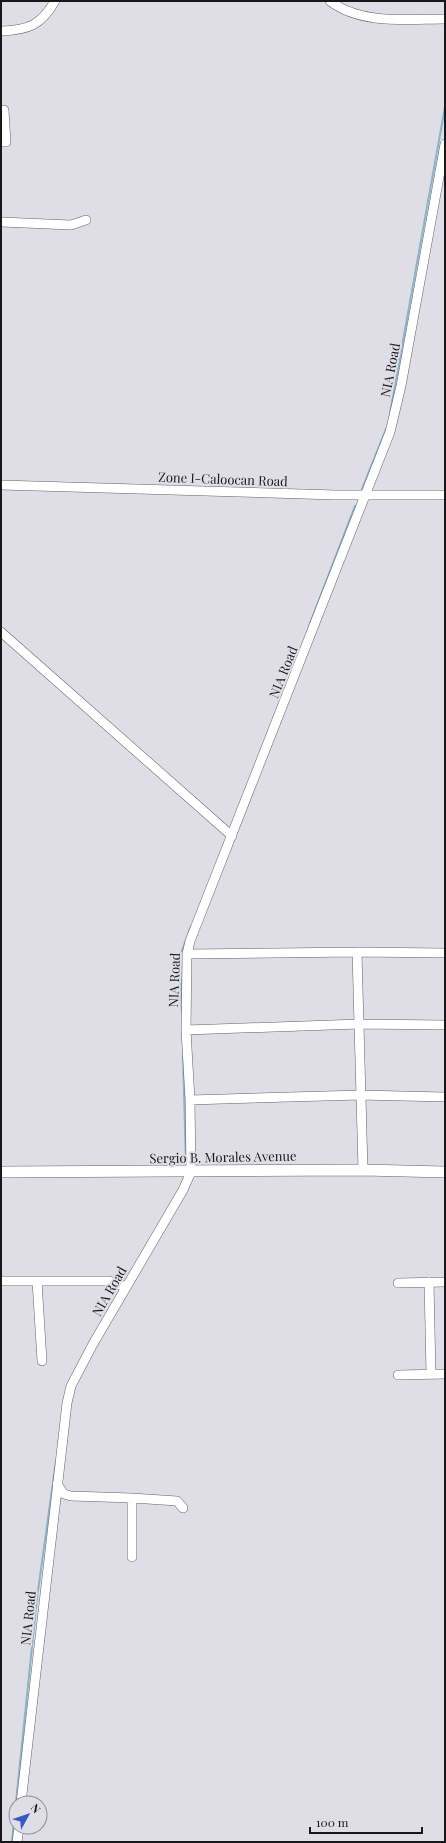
<svg xmlns="http://www.w3.org/2000/svg" width="446" height="1843" font-family="'Playfair Display',serif">
<style>
.lines{fill:none;stroke-linecap:round;stroke-linejoin:round}
.stream{stroke:#8ab4ca;stroke-width:2}
.minor-casing{stroke:#616168;stroke-width:10}
.major-casing{stroke:#616168;stroke-width:12}
.minor{stroke:#fff;stroke-width:9}
.major{stroke:#fff;stroke-width:11}
.labels{text-anchor:middle;stroke-width:4;stroke-linejoin:round;paint-order:stroke}
.street-label{font-size:13px;fill:#18181b;stroke:#dfdee6}
</style>
<rect width="100%" height="100%" fill="#dfdee6"/>
<g class="lines">
<path class="stream" d="M390 413 445 107
M362 489 386 429
M309 626 355 506
M182 1013 180 956 191 926
M183 1056 186 1164
M12 1841 37 1598 56 1461"/>
<defs>
<path id="minor" d="M330 1C361 25 408 19 445 19
M1 31C29 30 41 25 55 1
M1 142H6L4 110
M1 222 71 225 86 220
M1 485 336 495H445
M1 632 232 836
M357 952 363 1170
M187 954 357 952 445 953
M186 1030 359 1024 445 1025
M190 1100 360 1095 445 1097
M1 1281H109L126 1287
M37 1281 42 1361
M429 1282 431 1374
M398 1283 445 1282
M398 1375 445 1374
M57 1484 64 1494 71 1496 132 1498V1557
M132 1498 177 1501 183 1508
M21 1803 67 1403 71 1386 93 1344 183 1190 191 1172 190 1100 186 1030 187 954 190 941 390 432 401 386 445 144
M17 1842 19 1827"/>
<path id="major" d="M1 1172 363 1170 445 1172"/>
</defs>
<use href="#minor" class="minor-casing"/>
<use href="#major" class="major-casing"/>
<use href="#minor" class="minor"/>
<use href="#major" class="major"/>
</g>
<g class="labels">
<g class="street-label">
<text transform="translate(390 370) rotate(-79)" y="5">NIA Road</text>
<text transform="translate(223 479) rotate(2)" y="5">Zone I-Caloocan Road</text>
<text transform="translate(283 672) rotate(-68)" y="5">NIA Road</text>
<text transform="translate(174 980) rotate(-88)" y="5">NIA Road</text>
<text transform="translate(223 1157) rotate(-1)" y="5">Sergio B. Morales Avenue</text>
<text transform="translate(109 1291) rotate(-60)" y="5">NIA Road</text>
<text transform="translate(28 1618) rotate(-84)" y="5">NIA Road</text>
</g>
</g>
<rect width="446" height="1843" fill="none" stroke="#18181b" stroke-width="4"/>
<g transform="translate(28 1815) rotate(50)"><circle r="19" fill="#dfdee6" stroke="#8f8f95"/>
<path d="M0-3L7 15L0 10L-7 15Z" fill="#3159c8"/>
<text y="-6" font-size="11" font-weight="bold" text-anchor="middle" fill="#18181b">N</text>
</g>
<path d="M310 1827v6h112v-6" fill="none" stroke="#18181b" stroke-width="2"/>
<text x="316" y="1827" font-size="12" fill="#18181b" stroke="#dfdee6" stroke-width="3" paint-order="stroke">100 m</text>
</svg>
